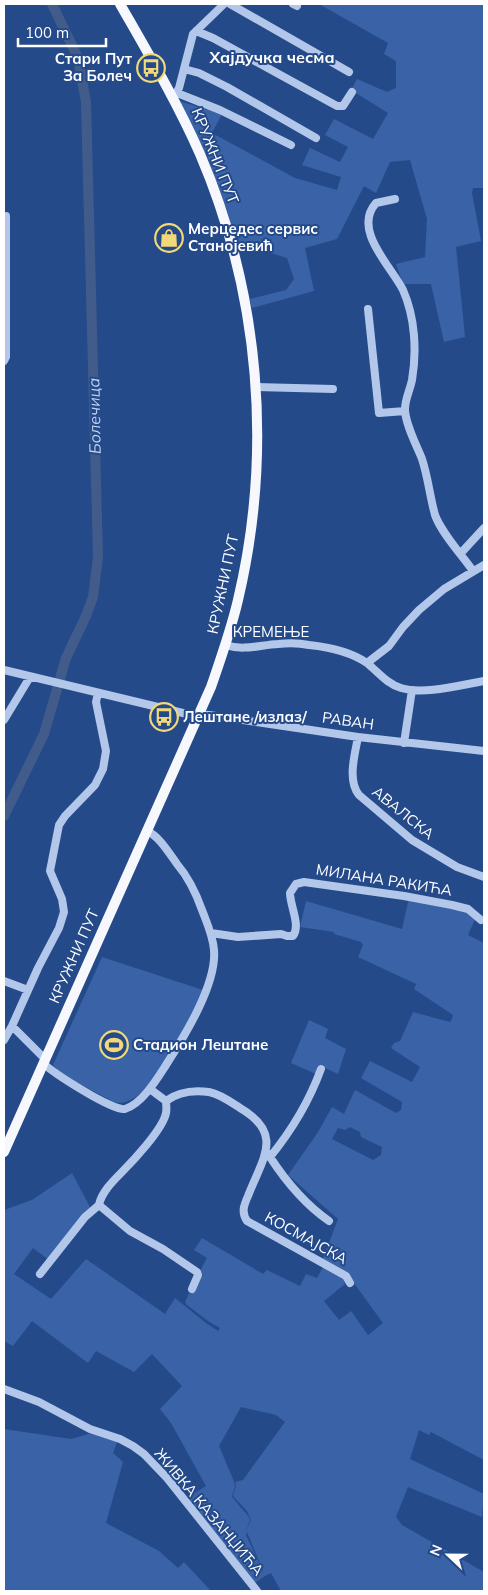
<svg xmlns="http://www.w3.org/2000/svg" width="488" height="1595" font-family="Mulish,sans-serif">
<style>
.green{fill:#3963a6;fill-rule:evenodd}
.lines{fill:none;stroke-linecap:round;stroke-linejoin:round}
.river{stroke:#415c8a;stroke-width:10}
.minor{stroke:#b2c7ea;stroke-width:8}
.major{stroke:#f6f8fe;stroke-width:10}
.labels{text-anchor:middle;stroke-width:4;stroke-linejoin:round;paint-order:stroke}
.poi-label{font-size:15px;font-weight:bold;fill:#fff;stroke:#254a8a;text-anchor:start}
.street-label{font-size:15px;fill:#fff;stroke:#254a8a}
.neighbourhood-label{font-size:16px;font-weight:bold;fill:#fff;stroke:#254a8a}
.water-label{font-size:16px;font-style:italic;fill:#bed2f1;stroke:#254a8a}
</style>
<rect width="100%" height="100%" fill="#254a8a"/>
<path class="green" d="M319 4H484V188H473L472 193 481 241 456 247 465 337 444 342 431 284H403L396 264 425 257 427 219 410 160 390 162 376 193 364 186 337 239 305 248 314 291 252 308 250 299 286 290 294 279 287 258 236 242 227 210 207 156 179 101 222 114 212 133 295 178 337 190 341 177 302 165 310 148 340 162 348 147 325 135 334 119 373 139 388 113 351 90 357 79 387 92 396 88V61L384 54 388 43Z
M409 898 463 909 476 917 468 935 484 943V1460L431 1432 429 1435 419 1430 410 1459 484 1494 482 1517 408 1487 396 1517 402 1525 484 1572V1591H281L271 1573 265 1576 247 1532 246 1535 265 1576 253 1584 185 1499 206 1486 171 1423 160 1409 182 1386 152 1354 134 1372 96 1351 88 1363 32 1321 13 1346 4 1341V1210L32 1200 72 1173 91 1209 49 1260 33 1248 14 1274 51 1299 86 1259 165 1314 175 1298 206 1323 218 1331 220 1328 208 1321 187 1305 185 1302C192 1287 199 1272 207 1258L194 1250 202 1238 263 1274 267 1270 300 1286 306 1274 317 1278 323 1267 344 1278 345 1284 324 1301 339 1320 351 1311 368 1335 383 1323 348 1275 322 1261 338 1219 288 1175 318 1132 332 1107 344 1114 355 1090 396 1113 401 1110 402 1102 361 1078 370 1061 412 1082 420 1067 391 1048 394 1043 400 1041 413 1012 450 1022 452 1019 453 1015 414 989 416 984 358 957 363 945 361 942 334 934V932L300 927 306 901 402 929ZM350 1127 360 1132 361 1137 382 1147 381 1155 373 1160 332 1139 338 1128 345 1130ZM241 1407 276 1415 285 1422 243 1480 235 1482 236 1486 233 1496 247 1511 251 1520 246 1531 250 1520 249 1517 232 1497 235 1486 233 1479 219 1446Z
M102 957 203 990C192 1015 149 1113 114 1102L62 1075 53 1065Z
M309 1020 328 1029 325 1038 346 1049 338 1074 319 1065 316 1074 291 1063Z
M4 1429 71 1439 95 1432 118 1440 113 1453 123 1462 106 1523 159 1551 178 1568 184 1562 211 1591H4Z"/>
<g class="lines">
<path class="river" d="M4 816 44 734 66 658 86 616 93 597 98 557 86 102 78 58 52 4"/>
<path class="minor" d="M230 4 349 72
M293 4 297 6
M196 31 213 38 337 106H343L352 92
M184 69 199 73 227 87 316 138
M177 93 220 110 291 145
M174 96 179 88 193 34 224 4
M395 199 376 203C352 230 391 266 403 290 415 317 417 351 412 380 410 390 405 399 405 409 405 424 417 446 422 459 428 477 430 497 435 515 442 534 462 555 473 571
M368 309 379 413 405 411
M4 361 6 357V216
M256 387 333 389
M461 553 484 528
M225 645C244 651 260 645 278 644 288 643 299 643 309 645 328 647 351 652 367 663 378 672 387 684 401 688 424 695 460 685 484 681
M367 663 389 646 403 627 419 610 444 589 484 565
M4 670 187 714 209 715 358 737 484 751
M4 720 30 677
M358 737C355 754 347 780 359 795L412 840 457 867 484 877
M404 743 412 690
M211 933 238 937 281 934 287 936H293C301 925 290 906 290 893L296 884 304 882 404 896 452 905 468 909 481 920
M4 981 28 990
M12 1026 45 1059
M4 1040 12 1026 38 968 59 928 64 912 62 899 50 871 59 825 65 816 95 785 103 769 106 751 96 702 98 693
M43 1063C53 1073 114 1112 125 1109 142 1104 157 1079 166 1065 184 1037 217 984 214 950 213 936 207 923 202 910 196 893 189 878 177 864 169 853 159 836 147 831
M166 1101C178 1092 194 1090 209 1092 220 1094 231 1102 240 1108 285 1134 262 1159 248 1196 244 1205 241 1212 247 1221L346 1276 350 1283
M267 1152 270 1157C292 1130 309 1102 321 1069
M270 1157C285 1180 306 1205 329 1221
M99 1205 130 1231 163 1249 197 1272 198 1275 192 1289
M40 1274 85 1217 99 1205C101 1193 113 1181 121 1173 133 1161 163 1129 166 1113 167 1109 166 1105 166 1101L150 1089
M4 1389 39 1402 90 1429 120 1439 133 1446 144 1454 167 1478 257 1591"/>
<path class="major" d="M4 1152 211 687C221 658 231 630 238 600 273 452 260 294 200 154 177 102 148 53 120 4"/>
</g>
<defs>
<symbol id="bus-ring" viewBox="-11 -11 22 22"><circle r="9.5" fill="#254a8a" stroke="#f3d877" stroke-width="1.5"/><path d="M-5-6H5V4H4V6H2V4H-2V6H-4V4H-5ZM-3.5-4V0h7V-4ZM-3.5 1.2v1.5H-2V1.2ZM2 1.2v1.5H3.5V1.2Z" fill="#f3d877"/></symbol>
<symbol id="shop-ring" viewBox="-11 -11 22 22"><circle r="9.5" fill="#254a8a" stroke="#f3d877" stroke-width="1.5"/><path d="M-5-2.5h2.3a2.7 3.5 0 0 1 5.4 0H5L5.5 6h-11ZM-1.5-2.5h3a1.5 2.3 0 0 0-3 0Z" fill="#f3d877"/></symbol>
<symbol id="stadium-ring" viewBox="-11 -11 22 22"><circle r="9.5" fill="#254a8a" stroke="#f3d877" stroke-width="1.5"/><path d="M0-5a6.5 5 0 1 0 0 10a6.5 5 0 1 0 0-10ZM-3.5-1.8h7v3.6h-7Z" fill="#f3d877"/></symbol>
</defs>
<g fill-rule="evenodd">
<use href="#bus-ring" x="135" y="52" width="32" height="32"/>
<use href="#shop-ring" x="153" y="222" width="32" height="32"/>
<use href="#bus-ring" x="148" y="701" width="32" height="32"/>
<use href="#stadium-ring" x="98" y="1029" width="32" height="32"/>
</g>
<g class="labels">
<g class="poi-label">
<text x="132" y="64" text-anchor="end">Стари Пут<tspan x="132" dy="17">За Болеч</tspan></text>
<text x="188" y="234">Мерцедес сервис<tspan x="188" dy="17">Станојевић</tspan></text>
<text x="183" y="722">Лештане /излаз/</text>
<text x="133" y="1050">Стадион Лештане</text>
</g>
<g class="street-label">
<text transform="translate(215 156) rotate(68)" y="5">КРУЖНИ ПУТ</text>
<text transform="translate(223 584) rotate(-78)" y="5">КРУЖНИ ПУТ</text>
<text x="271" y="637">КРЕМЕЊЕ</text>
<text transform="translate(348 721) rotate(8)" y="5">РАВАН</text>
<text transform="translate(403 813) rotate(39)" y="5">АВАЛСКА</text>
<text transform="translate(384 880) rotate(9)" y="5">МИЛАНА РАКИЋА</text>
<text transform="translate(74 956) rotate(-66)" y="5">КРУЖНИ ПУТ</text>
<text transform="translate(306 1238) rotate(29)" y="5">КОСМАЈСКА</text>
<text transform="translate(209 1512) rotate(50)" y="5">ЖИВКА КАЗАНЏИЋА</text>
</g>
<g class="neighbourhood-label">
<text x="272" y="63">Хајдучка чесма</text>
</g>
<g class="water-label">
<text transform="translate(94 416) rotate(-91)" y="6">Болечица</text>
</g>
</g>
<rect width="488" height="1595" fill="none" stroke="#ffffff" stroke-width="10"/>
<g transform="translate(448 1555) rotate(292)" stroke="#254a8a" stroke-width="4" paint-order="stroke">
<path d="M0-4L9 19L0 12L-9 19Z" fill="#ffffff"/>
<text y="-8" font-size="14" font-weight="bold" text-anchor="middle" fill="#ffffff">N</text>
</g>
<path d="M18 38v8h88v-8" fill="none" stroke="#ffffff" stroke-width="2.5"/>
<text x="25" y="38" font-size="15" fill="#ffffff" stroke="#254a8a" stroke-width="4" paint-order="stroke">100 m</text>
</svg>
